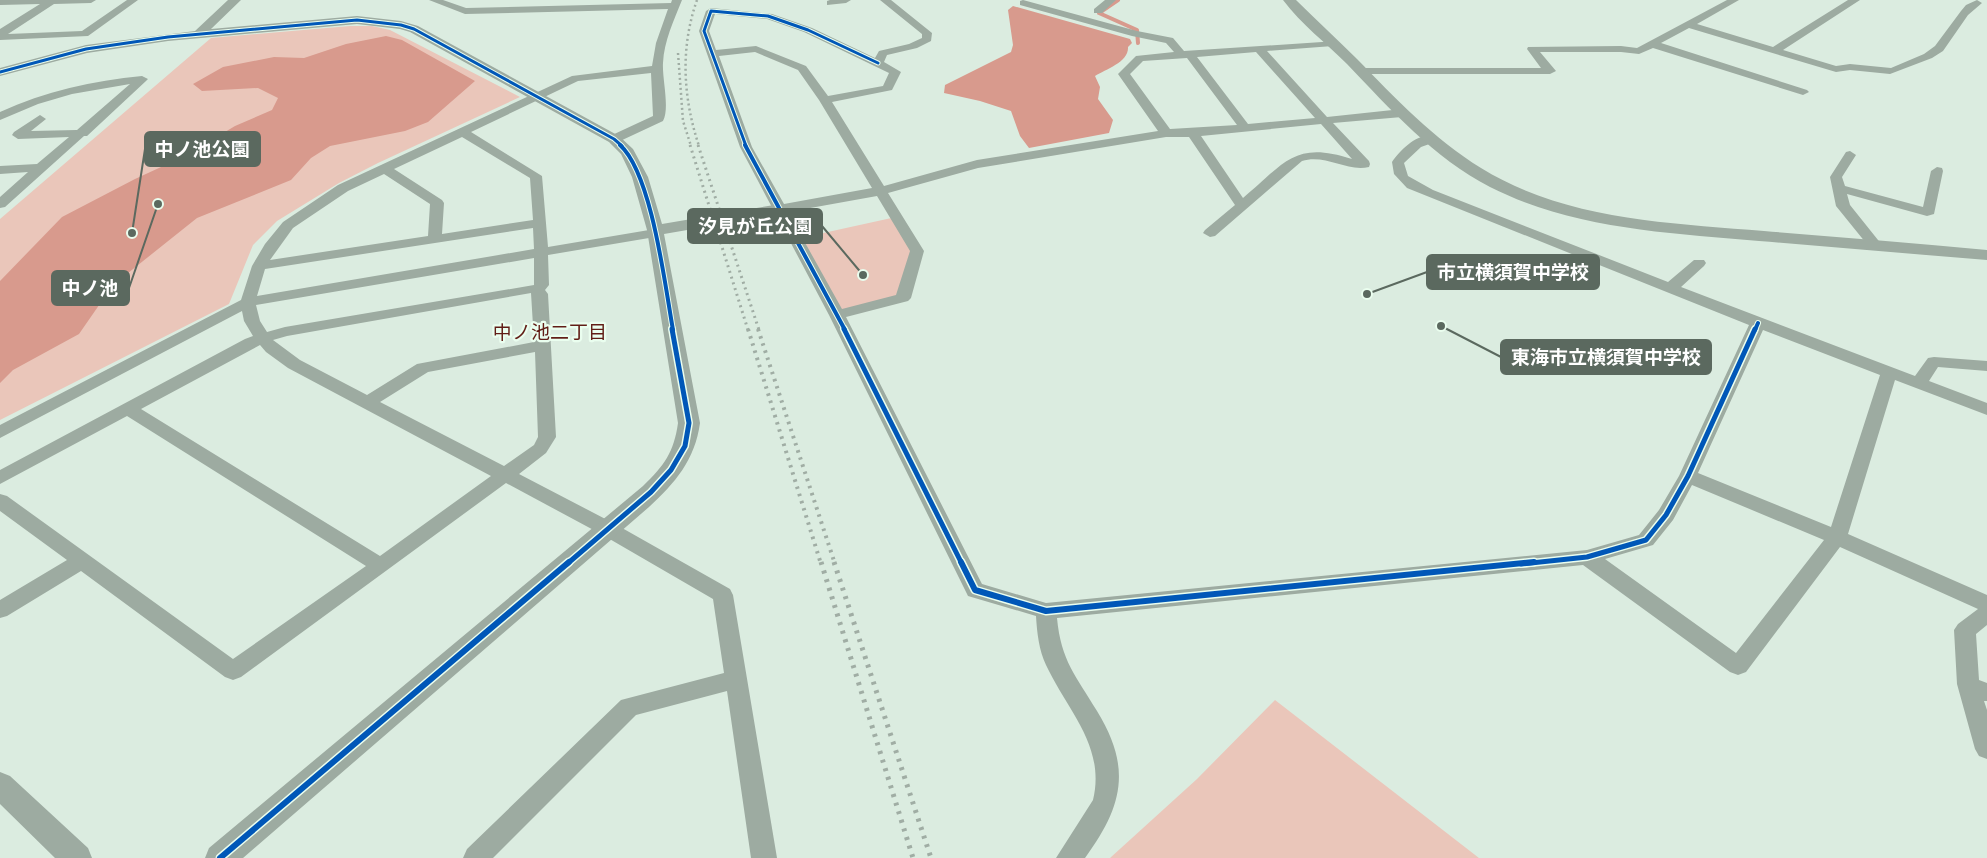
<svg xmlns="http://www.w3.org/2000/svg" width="1987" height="858" font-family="'Alegreya Sans','Noto Sans JP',sans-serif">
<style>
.green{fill:#eac6ba}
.water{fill:#d89a8d}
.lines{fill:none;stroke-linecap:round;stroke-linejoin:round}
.stream{stroke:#d89a8d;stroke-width:4}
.minor{fill:#9daba1;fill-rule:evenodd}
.tertiary{fill:#9daba1;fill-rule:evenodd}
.rail-far3{stroke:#a0ada4;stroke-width:2.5;stroke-dasharray:2 3;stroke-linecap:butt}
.rail-far2{stroke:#a0ada4;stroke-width:3;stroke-dasharray:2 4;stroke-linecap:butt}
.rail-far1{stroke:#a0ada4;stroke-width:4;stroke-dasharray:2.5 5;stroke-linecap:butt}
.rail{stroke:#a0ada4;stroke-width:5;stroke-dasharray:3 6;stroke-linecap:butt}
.cycleway-far3-casing{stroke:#eafeef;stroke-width:5}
.cycleway-far2-casing{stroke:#eafeef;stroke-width:6}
.cycleway-far1-casing{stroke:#eafeef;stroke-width:8}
.cycleway-casing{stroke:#eafeef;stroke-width:9}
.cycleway-far3{stroke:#0057b8;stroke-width:3}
.cycleway-far2{stroke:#0057b8;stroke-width:4}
.cycleway-far1{stroke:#0057b8;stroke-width:5}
.cycleway{stroke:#0057b8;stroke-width:6}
.labels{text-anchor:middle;stroke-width:4.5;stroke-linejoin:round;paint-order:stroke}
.neighbourhood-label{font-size:19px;fill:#611d16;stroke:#eafeef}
.leader{fill:none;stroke:#5b695f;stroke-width:2}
.callout-dot{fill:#5b695f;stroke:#eafeef;stroke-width:2}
.callout{fill:#5b695f;stroke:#5b695f;stroke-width:2}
.callout-label{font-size:19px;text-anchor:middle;font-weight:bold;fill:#fff}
</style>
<rect width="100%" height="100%" fill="#dbece0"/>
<path class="green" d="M350 26H372L390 30 520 97 378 163 339 183 277 221 253 245 229 304 0 420V219L211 38Z
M896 217 917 251 903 298 837 315 796 239Z
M1275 700 1479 858H1110L1197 779Z"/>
<path class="water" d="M1013 6 1130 39 1132 43 1128 47C1129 62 1106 69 1095 76L1100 87 1098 99 1113 120 1109 133 1029 148 1020 136 1011 111 980 101 944 93 945 85 1011 52 1013 45 1008 10Z
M386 36 402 40 475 81 428 122 405 131 330 146 311 158 291 180 197 218 113 285 79 334 13 370 0 383V281L62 217 135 179 185 156 235 126 272 110 278 98 258 88 202 91 193 84 223 67 274 57 304 58 346 44Z"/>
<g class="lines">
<path class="stream" d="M1118 0 1099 13 1137 30 1138 43"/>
<path class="minor" d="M0 0H96L91 3 54 4 8 34 82 31 127 0H138L88 36 0 40V29L40 4 0 5Z
M429 0H443L466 8 671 3 672 0H682C674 20 664 41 663 63 662 79 670 108 663 121L618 142H610L608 139 610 136 653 116 651 73 578 81 471 132 542 176 548 247 655 229 662 233 655 237 548 255 549 285 545 290 548 294 556 437 546 453 519 474 615 524 730 589 733 595 777 858H751L727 691 636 715 493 858H463L467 849 621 700 724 673 713 599 601 534 506 483 241 677 233 680 225 677 81 571 7 616 0 618V600L67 560 0 511V494L7 496 233 659 366 566 127 416 0 484V470L245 339 253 336 244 321 242 311 0 438V425L241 300 252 266 265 244 283 222 338 185 572 76 652 66 656 43 668 9 465 14ZM462 137 530 178 533 220 442 234 444 203 442 200 394 169ZM384 174 430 204 428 236 270 260 293 228 348 191ZM533 228 534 249 257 296 265 269ZM534 258V285L285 327 267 332 260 321 256 305ZM531 293 534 342 417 364 367 395 300 360 273 340 287 336ZM260 345 266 352 288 368 491 476 380 556 141 409ZM535 352 538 437 534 445 504 466 380 402 428 372Z
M830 0H851L846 3 827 5V1Z
M880 0H891L932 33 931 41 917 48 887 55 884 62 901 72 892 90 832 102 884 186 977 160 1158 131 1118 74 1136 56 1174 52 1166 43 1132 36 1020 5V1L1023 0 1137 31 1173 38 1184 51 1337 41 1338 43 1337 45 1333 46 1267 51 1327 117 1402 109 1408 113 1402 117 1333 123 1369 161 1370 164 1369 167C1346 172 1326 154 1302 161L1215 236 1210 237 1203 233 1205 230 1235 205 1189 137H1166L978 168 888 193 924 251 911 298 908 301 846 317 982 584 1046 603 1587 550 1639 535 1659 510 1679 476 1749 325 1407 188 1394 174 1392 162C1401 149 1418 132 1435 136L1437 139 1435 142 1421 147 1404 163 1408 176 1433 190 1668 282 1694 260H1704L1706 263 1704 266 1681 287 1915 376 1928 358 1934 357 1987 361V371L1938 367 1929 381 1987 403V415L1895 380 1848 534 1987 595V625L1976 634 1979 680 1987 683V701H1984L1987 710V759L1979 756 1975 749 1957 684 1954 630 1958 624 1978 609 1840 547 1746 672 1738 675 1730 672 1583 565 1057 618C1061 661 1076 676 1097 711 1132 768 1123 806 1085 858H1056L1093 800C1106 746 1067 710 1046 665 1039 650 1037 633 1036 616L968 596 829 315 740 147 699 31 706 11 711 8 772 14 812 28 875 58 879 51 909 44 922 38V34ZM715 14 767 19 804 32 889 73 883 86 828 96 806 66 756 46 716 50 709 31ZM755 52 798 70 819 100 872 188 784 204 752 147 719 56ZM1256 52 1315 118 1248 124 1197 57ZM1187 58 1237 125 1170 129 1130 74 1143 61ZM1321 124 1352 159C1294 140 1285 163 1243 198L1201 136ZM877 196 910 251 896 295 842 309 788 212ZM1763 330 1880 375 1831 527 1698 473ZM1692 485 1824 540 1736 653 1605 559 1653 545 1673 520Z
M1105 0H1116L1102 13H1094V9Z
M1727 0H1739L1697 24 1773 47 1848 0H1860L1783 50 1836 66 1850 64 1891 68 1924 54 1935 46 1961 11 1966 5 1977 0 1982 3 1968 15 1943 51 1932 58 1890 74 1850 70 1836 72 1689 28 1661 43 1807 90 1809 92 1803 95 1653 48 1639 54 1621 52H1540L1556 71 1550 74H1361L1355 71 1361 68H1541L1527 49 1528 47 1621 46 1637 48Z
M142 76 148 79 146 81 87 136H84L5 207 0 208V197L28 172 0 174V166L37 164 69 137 18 139 12 135 14 132 40 115 46 119 31 131 77 130 130 84 72 94 38 104 0 120V112C45 91 93 81 142 76Z
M1850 151 1856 155 1842 177 1845 186 1923 207 1931 171 1937 167 1942 168 1943 171 1934 214 1927 216 1847 194 1850 205 1882 245 1880 248H1870L1836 206 1830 177 1846 152Z"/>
<path class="tertiary" d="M228 0H241L211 29 357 16 401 21 418 26 619 136 633 149 648 177 662 224 780 204 786 206 788 209 786 212 780 214 664 234 700 423C695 460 675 483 649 507L243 858H205L209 848 643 486C664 466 674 452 678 423L647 230 632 177 621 154 609 142 410 32 400 29 357 24 168 41 87 53 0 76V68L86 45 195 31Z
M1283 0H1296C1316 20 1337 39 1357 59 1395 98 1434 139 1481 168 1565 220 1669 223 1764 231 1838 237 1913 243 1987 250V260C1911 254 1835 247 1759 241 1669 233 1573 229 1490 187 1434 158 1390 109 1347 64 1326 43 1301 24 1283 0Z
M0 772 10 776 88 848 92 858H55L0 804Z"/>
<path class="rail-far3" d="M697 0C680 48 683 98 699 146
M678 53 683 121 691 146"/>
<path class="rail-far2" d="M690 145 748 330
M698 145 759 330"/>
<path class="rail-far1" d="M748 329 821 564
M758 329 835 564"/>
<path class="rail" d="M821 562 913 858
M834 562 931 858"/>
<defs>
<path id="cycleway-far3" d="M0 72 86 49 168 37 357 20 401 25 414 29 614 139 622 146
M746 146 704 31 711 11 768 16 808 30 878 63"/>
<path id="cycleway-far2" d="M620 145C652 174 665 286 673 330
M745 145 845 330
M1755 330 1758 323"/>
<path id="cycleway-far1" d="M844 329 962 564
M567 564 651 492 671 470 685 446 689 423 672 329
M1521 564 1587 557 1646 540 1666 515 1688 476 1755 329"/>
<path id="cycleway" d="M961 562 975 590 1046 611 1534 562
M220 858 569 562"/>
</defs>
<use href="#cycleway-far3" class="cycleway-far3-casing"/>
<use href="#cycleway-far2" class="cycleway-far2-casing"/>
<use href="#cycleway-far1" class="cycleway-far1-casing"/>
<use href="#cycleway" class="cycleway-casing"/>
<use href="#cycleway-far3" class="cycleway-far3"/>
<use href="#cycleway-far2" class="cycleway-far2"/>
<use href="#cycleway-far1" class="cycleway-far1"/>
<use href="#cycleway" class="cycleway"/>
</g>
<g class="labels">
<g class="neighbourhood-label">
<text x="550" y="339">中ノ池二丁目</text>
</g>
</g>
<path class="leader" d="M132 233L145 149M863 275L822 226M1367 294L1427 272M158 204L129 288M1441 326L1501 357"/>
<g class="callout-dot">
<circle cx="132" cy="233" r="5"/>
<circle cx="863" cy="275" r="5"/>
<circle cx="1367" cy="294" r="5"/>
<circle cx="158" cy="204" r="5"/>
<circle cx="1441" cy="326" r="5"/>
</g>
<g class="callout">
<rect x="145" y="132" width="115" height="34" rx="5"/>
<rect x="688" y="209" width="134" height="34" rx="5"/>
<rect x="1427" y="255" width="172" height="34" rx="5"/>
<rect x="52" y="271" width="77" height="34" rx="5"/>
<rect x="1501" y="340" width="210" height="34" rx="5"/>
</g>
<g class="callout-label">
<text x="202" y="156">中ノ池公園</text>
<text x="755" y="233">汐見が丘公園</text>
<text x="1513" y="279">市立横須賀中学校</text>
<text x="90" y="295">中ノ池</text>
<text x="1606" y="364">東海市立横須賀中学校</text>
</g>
</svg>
